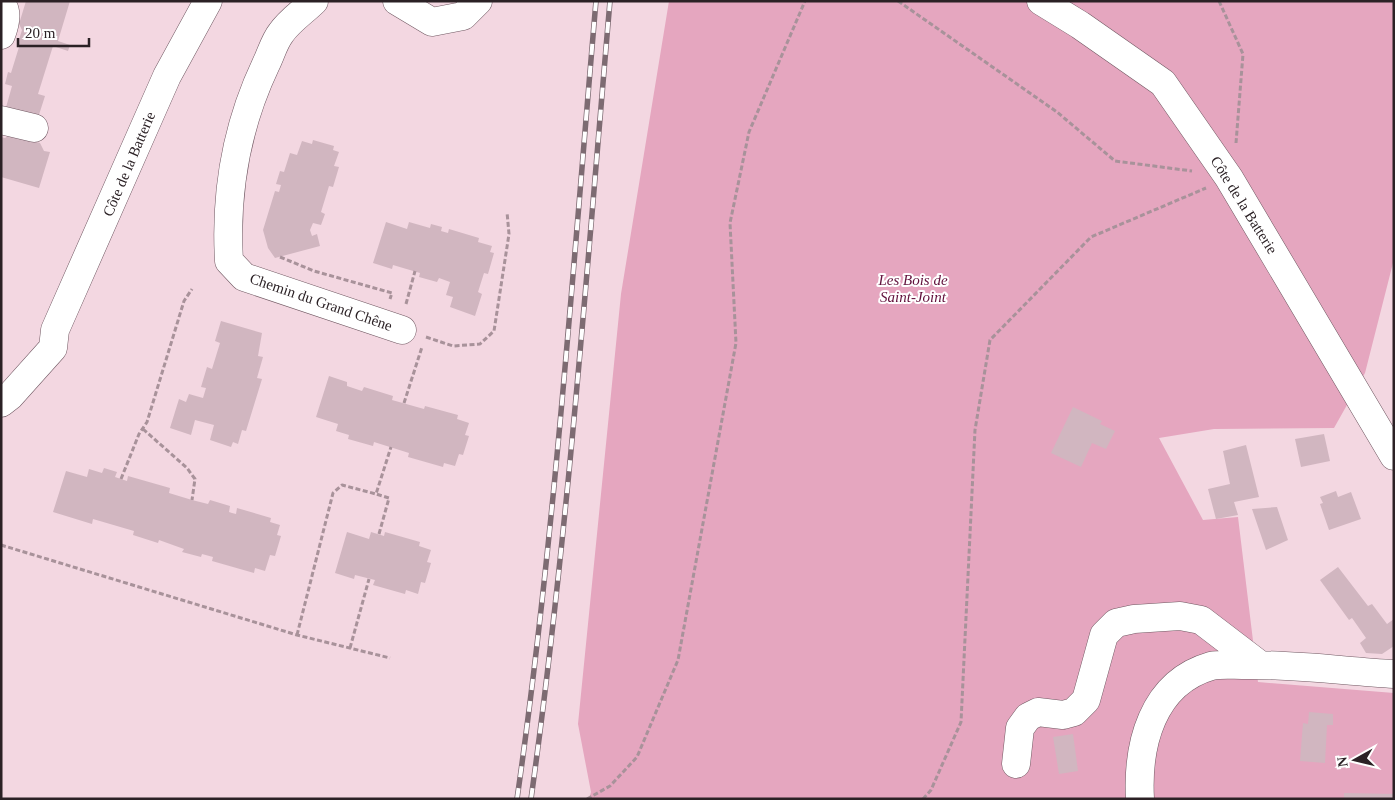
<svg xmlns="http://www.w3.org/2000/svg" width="1395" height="800" font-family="Georgia,serif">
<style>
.green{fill:#e5a6bf}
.building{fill:#d1b6c0}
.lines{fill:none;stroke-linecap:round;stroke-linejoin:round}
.minor-casing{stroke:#705862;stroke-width:29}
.major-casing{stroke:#705862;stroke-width:29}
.path{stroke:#a8929a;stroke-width:3;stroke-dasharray:5 2.5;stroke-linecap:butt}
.minor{stroke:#fff;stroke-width:28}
.major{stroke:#fff;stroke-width:28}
.rail-casing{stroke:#7d6b72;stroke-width:5.5}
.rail{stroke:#fff;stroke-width:4;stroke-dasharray:11;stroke-linecap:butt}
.labels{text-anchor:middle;stroke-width:4;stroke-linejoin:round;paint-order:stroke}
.street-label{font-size:15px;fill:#2b2125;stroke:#fff}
.park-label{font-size:15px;font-style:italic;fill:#62113c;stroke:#fff}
</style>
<rect width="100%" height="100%" fill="#f3d7e1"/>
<path class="green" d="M669 1H1394V259L1365 373 1334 428 1214 429 1159 438 1203 520 1238 517 1258 682 1394 693V799H589L591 792 578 724 621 294Z"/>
<path class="building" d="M26 1H70L58 41 70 45 68 51 53 46 38 94 45 96 37 121 5 111 12 86 5 84 8 72 11 73 19 47 17 46 22 30 19 24Z
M11 134 40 143 44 151 50 152 39 188 1 177V137L5 138Z
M313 140 334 146 333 150 339 152 334 166 339 167 333 187 329 186 321 212 325 214 321 225 313 223 310 230 312 236 317 234 320 246 275 258 268 248 263 230 275 191 279 192 281 185 276 184 280 171 284 172 290 153 297 155 302 141 312 144Z
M386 222 407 229 409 222 430 228 431 224 442 227 441 231 448 233 449 229 479 238 478 242 492 246 490 252 494 253 488 274 484 273 478 292 482 294 475 316 450 307 453 297 446 295 450 282 439 278 437 282 419 277 420 273 393 265 392 269 373 263Z
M221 321 262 333 258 356 263 357 257 378 262 379 246 431 242 430 238 444 233 442 231 447 210 440 214 425 195 420 191 435 170 428 179 399 186 402 189 394 203 398 206 388 201 387 207 367 212 369 220 343 215 341Z
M329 376 347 382V386L362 391 364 387 393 396 392 400 424 409 425 406 458 415 457 419 469 423 465 435 469 436 463 455 459 454 455 466 444 463 443 467 408 457 409 453 374 442 373 446 348 439 349 435 336 431 338 424 316 417Z
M1073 407 1102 421 1100 424 1115 431 1106 449 1092 443 1081 467 1051 453Z
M1324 434 1330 461 1301 467 1295 439Z
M1246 445 1259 497 1234 502 1238 515 1216 519 1208 489 1230 484 1223 451Z
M104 468 117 472 115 477 127 481 128 476 170 488 169 493 192 500 208 504 210 500 230 506 229 512 232 513 236 514 237 508 271 518 270 522 280 525 277 535 281 536 275 556 270 555 265 571 255 568 254 573 212 561 213 557 202 554 201 557 182 552 184 549 159 540 158 543 133 535 134 531 93 519 92 524 53 512 66 471 87 477 89 469 102 473Z
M1336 491 1338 497 1351 492 1361 519 1329 530 1320 504 1323 503 1320 497Z
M1277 507 1288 540 1266 550 1252 509Z
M347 532 369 539 371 532 384 536 385 532 420 542 419 546 431 550 427 562 431 563 425 583 421 582 418 594 406 590 405 594 373 585 375 580 355 575 354 579 335 573Z
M1338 567 1368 606 1372 604 1387 624 1394 619V646L1382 654 1366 653 1360 643 1366 638 1352 618 1349 620 1320 580Z
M1309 712 1333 714V725H1327L1325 763 1300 761 1303 723 1308 724Z
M1073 734 1078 771 1059 774 1053 737Z
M1344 793 1394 794V799H1344Z"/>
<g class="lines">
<defs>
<path id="minor" d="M314 1C304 11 289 21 281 33 274 42 271 54 266 64 237 125 225 193 229 261L244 277 402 330
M397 1 432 22 463 16 478 1
M1 4C9 12 5 25 1 35
M1 120 34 128
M1016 764 1020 728 1028 717 1038 712 1063 715 1074 712 1086 700 1104 635 1116 623 1134 619 1180 616 1201 620 1260 665
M1140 799C1137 745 1152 683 1211 666 1220 664 1232 665 1242 665 1292 664 1343 671 1394 674"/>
<path id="major" d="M1041 1 1080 25 1163 83 1229 178 1394 456
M1 403 10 396 53 348 55 330 167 76 208 1"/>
</defs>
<use href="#minor" class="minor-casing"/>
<use href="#major" class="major-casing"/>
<path class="path" d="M898 1 1057 112 1115 161 1192 171
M1219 1 1243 54 1236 143
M280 257 314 271 392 293 390 299
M406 304 415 271
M426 337 453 346 480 344 494 331 509 234 507 212
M404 403 422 347
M143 429 187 468 195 479 192 500
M121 479 139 434 147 422 184 301 192 289
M379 534 389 498 376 494 391 447
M1 545 297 635 390 658
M297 635 333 493 342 485 376 494
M350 648 369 579
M587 799 610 786 637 757 678 660 736 343 730 223 749 132 805 1
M923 799 931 790 961 722 975 430 990 340 1091 237 1206 188"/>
<use href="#minor" class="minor"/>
<use href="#major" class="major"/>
<defs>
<path id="rail" d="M517 799C555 534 573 267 596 1
M531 799C568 534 587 267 610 1"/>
</defs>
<use href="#rail" class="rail-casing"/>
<use href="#rail" class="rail"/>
</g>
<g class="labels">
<g class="street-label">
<text transform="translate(129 164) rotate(-67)" y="5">Côte de la Batterie</text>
<text transform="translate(1244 205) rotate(58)" y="5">Côte de la Batterie</text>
<text transform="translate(321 302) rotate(19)" y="5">Chemin du Grand Chêne</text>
</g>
<g class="park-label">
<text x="913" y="285">Les Bois de<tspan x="913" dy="17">Saint-Joint</tspan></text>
</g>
</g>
<rect width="1395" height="800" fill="none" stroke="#2b2125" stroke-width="5"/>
<g transform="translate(1355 760) rotate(262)" stroke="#ffffff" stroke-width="4" paint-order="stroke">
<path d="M0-4L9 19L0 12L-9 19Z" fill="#2b2125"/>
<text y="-8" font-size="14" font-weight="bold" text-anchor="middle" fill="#2b2125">N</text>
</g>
<path d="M18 38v8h71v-8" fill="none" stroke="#2b2125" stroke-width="2.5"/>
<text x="25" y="38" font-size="15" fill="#2b2125" stroke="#ffffff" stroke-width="4" paint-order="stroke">20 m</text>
</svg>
